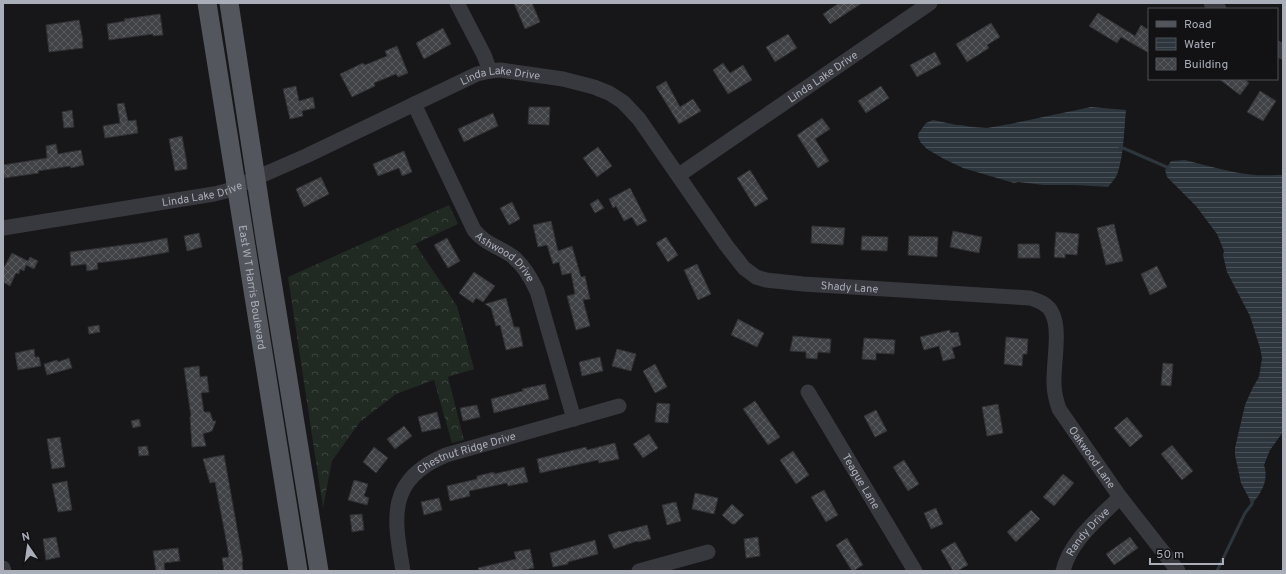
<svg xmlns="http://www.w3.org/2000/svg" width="1286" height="574" font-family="Overpass,sans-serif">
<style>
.forest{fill:url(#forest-crowns)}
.water{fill:url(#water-rules)}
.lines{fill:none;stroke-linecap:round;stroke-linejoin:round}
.stream{stroke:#2d363d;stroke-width:3}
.building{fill:url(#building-cross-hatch);stroke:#313135}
.minor{stroke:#38393e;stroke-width:15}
.major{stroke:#54565d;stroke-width:19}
.labels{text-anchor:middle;stroke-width:3;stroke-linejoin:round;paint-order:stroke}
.street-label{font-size:11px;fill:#aaaeb9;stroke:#121214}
</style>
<defs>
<pattern id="forest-crowns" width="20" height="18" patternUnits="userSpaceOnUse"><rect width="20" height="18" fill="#212923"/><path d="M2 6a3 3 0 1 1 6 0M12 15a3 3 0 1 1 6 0" fill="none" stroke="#3f4641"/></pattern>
<pattern id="water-rules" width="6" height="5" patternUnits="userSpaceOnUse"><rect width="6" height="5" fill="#2d363d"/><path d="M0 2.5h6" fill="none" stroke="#495157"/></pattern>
<pattern id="building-cross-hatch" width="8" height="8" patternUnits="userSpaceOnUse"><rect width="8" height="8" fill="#414246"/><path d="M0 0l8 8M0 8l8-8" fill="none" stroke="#5a5b5f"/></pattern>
</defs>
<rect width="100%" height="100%" fill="#171719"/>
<path class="forest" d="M449 205 458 224 415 244 457 306 474 369 448 377 464 440 452 443 434 380 396 394 360 422 332 461 323 508 288 277Z"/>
<path class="water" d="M1091 107 1126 110C1124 130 1124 155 1117 175 1115 179 1111 183 1108 187L1076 185H1044L1018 182 1014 183 963 168 944 159 927 149 921 143 918 137V134L926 123 933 120 957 125H961L972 127 987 128 1010 124Z
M1185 160C1205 165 1225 171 1246 174 1257 176 1271 175 1283 175V432L1270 450 1264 465C1269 480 1262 492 1252 504L1241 483 1235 455V448L1245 405 1252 389 1259 377 1262 358 1260 348 1250 316 1227 272 1223 255 1224 251 1217 234 1196 206 1167 177 1165 170 1171 161Z"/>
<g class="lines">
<path class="stream" d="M1120 148H1123L1169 168
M1217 571 1245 513 1252 504V501"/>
</g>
<path class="building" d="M514 3H532L540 22 525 29Z
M839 3H862L830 24 823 14Z
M1098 13 1135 36 1141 25 1149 30V53L1121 37 1117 43 1089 26Z
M160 14 163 35 153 36V34L109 40 107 24 125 21 124 19Z
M79 20 83 41 82 42 83 48 49 52 46 25Z
M991 23 1000 37 987 45 989 48 967 62 956 44Z
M443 28 451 44 424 59 416 43Z
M788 34 797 48 775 62 766 47Z
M397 46 408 73 398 77 396 74 374 83 375 86 352 97 340 74 363 63 365 65 387 56 385 51Z
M935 52 941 64 917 77 910 65Z
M723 63 730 73 743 65 752 80 728 94 713 70Z
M1219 79H1244L1249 83 1240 95Z
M666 81 680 107 693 99 701 111 679 124 656 87Z
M296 86 299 101 313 97 315 108 302 111 303 116 290 119 283 89Z
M881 86 889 98 866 113 858 101Z
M1260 91 1276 101 1263 121 1247 112Z
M124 103 128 121 136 120 138 133 105 138 103 126 120 123 117 104Z
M529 107H550L549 125 528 124Z
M72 110 74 127 64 128 62 112Z
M493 113 498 126 464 142 458 129Z
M822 118 830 129 815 139 829 161 818 168 797 135Z
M182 136 187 164V169L175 171 169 139Z
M56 144 58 154 81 150 84 165 71 168 70 166 38 171 39 173 4 178 3 165 47 158 46 146Z
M598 147 612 166 597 177 583 158Z
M404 151 412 172 402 176 399 168 378 176 373 164Z
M750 170 768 199 755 207 737 178Z
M321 177 329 194 304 207 296 189Z
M630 188 647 221 637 226 632 217 624 221 616 206 613 208 609 199Z
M598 199 604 208 595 213 590 204Z
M512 202 520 219 509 225 500 208Z
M551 221 558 251 572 246 581 277 585 276 590 299 583 300 590 326 576 330 567 296 575 294 571 273 562 275 559 262 553 264 547 245 538 247 533 225Z
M1114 224 1123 261 1106 265 1097 228Z
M812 226 845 228 843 245 811 243Z
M953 231 982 237 979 253 950 247Z
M1056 232 1079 234 1077 255 1065 254V258L1054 257Z
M199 233 202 247 187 251 184 236Z
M862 236 888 237 887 251 861 250Z
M909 236 938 237 937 257 908 255Z
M666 237 678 255 668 262 656 243Z
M167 238 169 252 130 259 97 263 98 269 87 271 86 264 71 266 70 252 147 242Z
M447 238 460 261 448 268 434 245Z
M1018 244H1039L1040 258H1018Z
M12 253 28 261 30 257 38 261 34 269 26 265 24 271 20 269 19 274 16 273 10 286 3 282V269Z
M697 264 711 294 698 300 684 270Z
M1157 266 1167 287 1150 295 1141 274Z
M474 272 495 286 483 302 476 298 473 303 459 293Z
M506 298 514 327H519L523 346 506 350 500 325 496 326 491 308 485 304Z
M738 319 764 333 757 347 731 335Z
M99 325 100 332 89 334 88 327Z
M950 330V333L958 332 961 345 952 348 955 358 943 361 939 346 924 350 920 337Z
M793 336 831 339 830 353 818 352 817 359 806 358V352L790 351Z
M1006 337 1028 339 1027 354H1023L1022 366 1004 364Z
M864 338 895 340 894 354 876 353V360L862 359Z
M34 349 35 357H39L41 366 18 370 15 353Z
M617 349 636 354 631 371 612 366Z
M600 357 603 371 582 376 579 362Z
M69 358 72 368 47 375 44 364 57 360 58 362Z
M1163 363 1173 364 1171 386 1161 385Z
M655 364 667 387 655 393 643 371Z
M199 366 200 377 207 376 209 392 201 393 204 412H210L213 421H216L212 431 203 434 206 446 192 447 190 417 191 416 184 368Z
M545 384 549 399 494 413 491 399 523 391 522 389Z
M755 401 780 437 768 445 743 409Z
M657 403 670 404 668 423 655 422Z
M998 404 1003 433 987 436 982 407Z
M477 405 480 417 463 421 460 408Z
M876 410 887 431 875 437 864 416Z
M437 412 441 428 422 432 418 417Z
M1127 417 1143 436 1130 447 1114 428Z
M139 419 141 426 133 428 131 421Z
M404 426 412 436 395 449 387 439Z
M649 434 658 448 643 458 633 444Z
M60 437 65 467 52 469 47 439Z
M615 443 619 459 599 463 598 460 540 473 537 459 586 447 587 450Z
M1172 445 1193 471 1182 480 1161 454Z
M147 446 149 455 139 456 138 447Z
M374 447 388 458 376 473 363 462Z
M793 451 809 475 796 484 780 460Z
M224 455 243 561 242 562 243 571H224L222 558 229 557 225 534 215 482 210 483 203 459Z
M904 460 919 484 908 491 893 467Z
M524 467 528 482 508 486 507 483 469 491 470 496 450 501 447 486 477 479V476L494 472V474Z
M1063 474 1074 483 1054 506 1043 497Z
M354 480 368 484 364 496 369 498 367 505 348 500Z
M67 481 72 510 58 512 52 484Z
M824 490 838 515 826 522 811 497Z
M695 493 718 498 714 514 692 509Z
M439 498 442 510 424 515 421 502Z
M676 502 681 521 667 525 662 505Z
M732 504 744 515 735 524H732L722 515Z
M936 508 943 524 931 529 924 513Z
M1031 510 1040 519 1016 542 1007 532Z
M362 514 364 530 352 532 350 515Z
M647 525 651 539 638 542 637 541 614 549 608 535 620 531 621 532Z
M56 537 60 557 46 560 43 539Z
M758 537 760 556 746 558 744 539Z
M1130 537 1138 548 1114 565 1106 554Z
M847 538 863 565 853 571H852L836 545Z
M595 540 598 554 568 562V564L553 567 550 553Z
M955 542 968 565 957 571H953L941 550Z
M178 548 180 561 164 563 165 571H156L153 551Z
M530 549 534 568 519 571H479L478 568 516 559 514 552Z"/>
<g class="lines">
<g class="minor">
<path d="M457 3 484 55 490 71"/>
<path d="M1211 3 1219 9"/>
<path d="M1277 48 1283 52"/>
<path id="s1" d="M414 104 474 230C485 244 498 246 512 256 524 265 531 278 537 291L574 419"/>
<path id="s2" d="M679 175 930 3"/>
<path id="s3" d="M3 228 214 194 226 191 306 156 477 74 490 71 500 70 563 79 594 87 609 93 623 102 639 119 726 245 744 268 756 277 766 280 803 284 1030 298C1039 301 1048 304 1052 313 1061 329 1053 365 1054 384 1054 393 1056 400 1059 409L1120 497 1178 571"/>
<path id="s4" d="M808 392 915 571"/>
<path d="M3 568 4 571"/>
<path id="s5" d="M403 571C394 518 386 480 446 455L619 406"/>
<path d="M639 571 708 552"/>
<path id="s6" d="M1063 571C1070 541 1099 518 1120 497"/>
</g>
<g class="major">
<path id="s7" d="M207 3 298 571"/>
<path d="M229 3 265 238 319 571"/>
</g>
</g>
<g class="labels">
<g class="street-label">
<text dy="4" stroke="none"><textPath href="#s2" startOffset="174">Linda Lake Drive</textPath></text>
<text dy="4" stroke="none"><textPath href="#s3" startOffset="526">Linda Lake Drive</textPath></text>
<text dy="4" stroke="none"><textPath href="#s3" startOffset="202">Linda Lake Drive</textPath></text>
<text dy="4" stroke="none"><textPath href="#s1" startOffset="181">Ashwood Drive</textPath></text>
<text dy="4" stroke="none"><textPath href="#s7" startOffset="288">East W T Harris Boulevard</textPath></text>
<text dy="4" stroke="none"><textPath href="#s3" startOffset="970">Shady Lane</textPath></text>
<text dy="4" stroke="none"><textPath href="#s5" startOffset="159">Chestnut Ridge Drive</textPath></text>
<text dy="4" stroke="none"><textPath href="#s3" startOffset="1334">Oakwood Lane</textPath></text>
<text dy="4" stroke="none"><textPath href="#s4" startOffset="104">Teague Lane</textPath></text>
<text dy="4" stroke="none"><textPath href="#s6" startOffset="47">Randy Drive</textPath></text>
</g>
</g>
<rect width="1286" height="574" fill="none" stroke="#aaaeb9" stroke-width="8"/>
<rect x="1148" y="8" width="130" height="72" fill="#121214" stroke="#4f5056"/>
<rect x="1156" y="21" width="20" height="6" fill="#54565d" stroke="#4f5056"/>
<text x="1184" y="28" font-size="12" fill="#aaaeb9">Road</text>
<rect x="1156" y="38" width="20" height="12" fill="url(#water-rules)" stroke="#4f5056"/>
<text x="1184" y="48" font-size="12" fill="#aaaeb9">Water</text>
<rect x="1156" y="58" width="20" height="12" fill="url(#building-cross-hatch)" stroke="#4f5056"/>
<text x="1184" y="68" font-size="12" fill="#aaaeb9">Building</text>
<g transform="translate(28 546) rotate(347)" stroke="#121214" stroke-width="3" paint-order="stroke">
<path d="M0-3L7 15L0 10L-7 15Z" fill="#aaaeb9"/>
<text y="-6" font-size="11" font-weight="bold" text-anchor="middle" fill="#aaaeb9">N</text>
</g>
<path d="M1150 558v6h73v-6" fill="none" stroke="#aaaeb9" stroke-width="2"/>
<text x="1156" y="558" font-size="12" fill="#aaaeb9" stroke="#121214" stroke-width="3" paint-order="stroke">50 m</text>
</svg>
